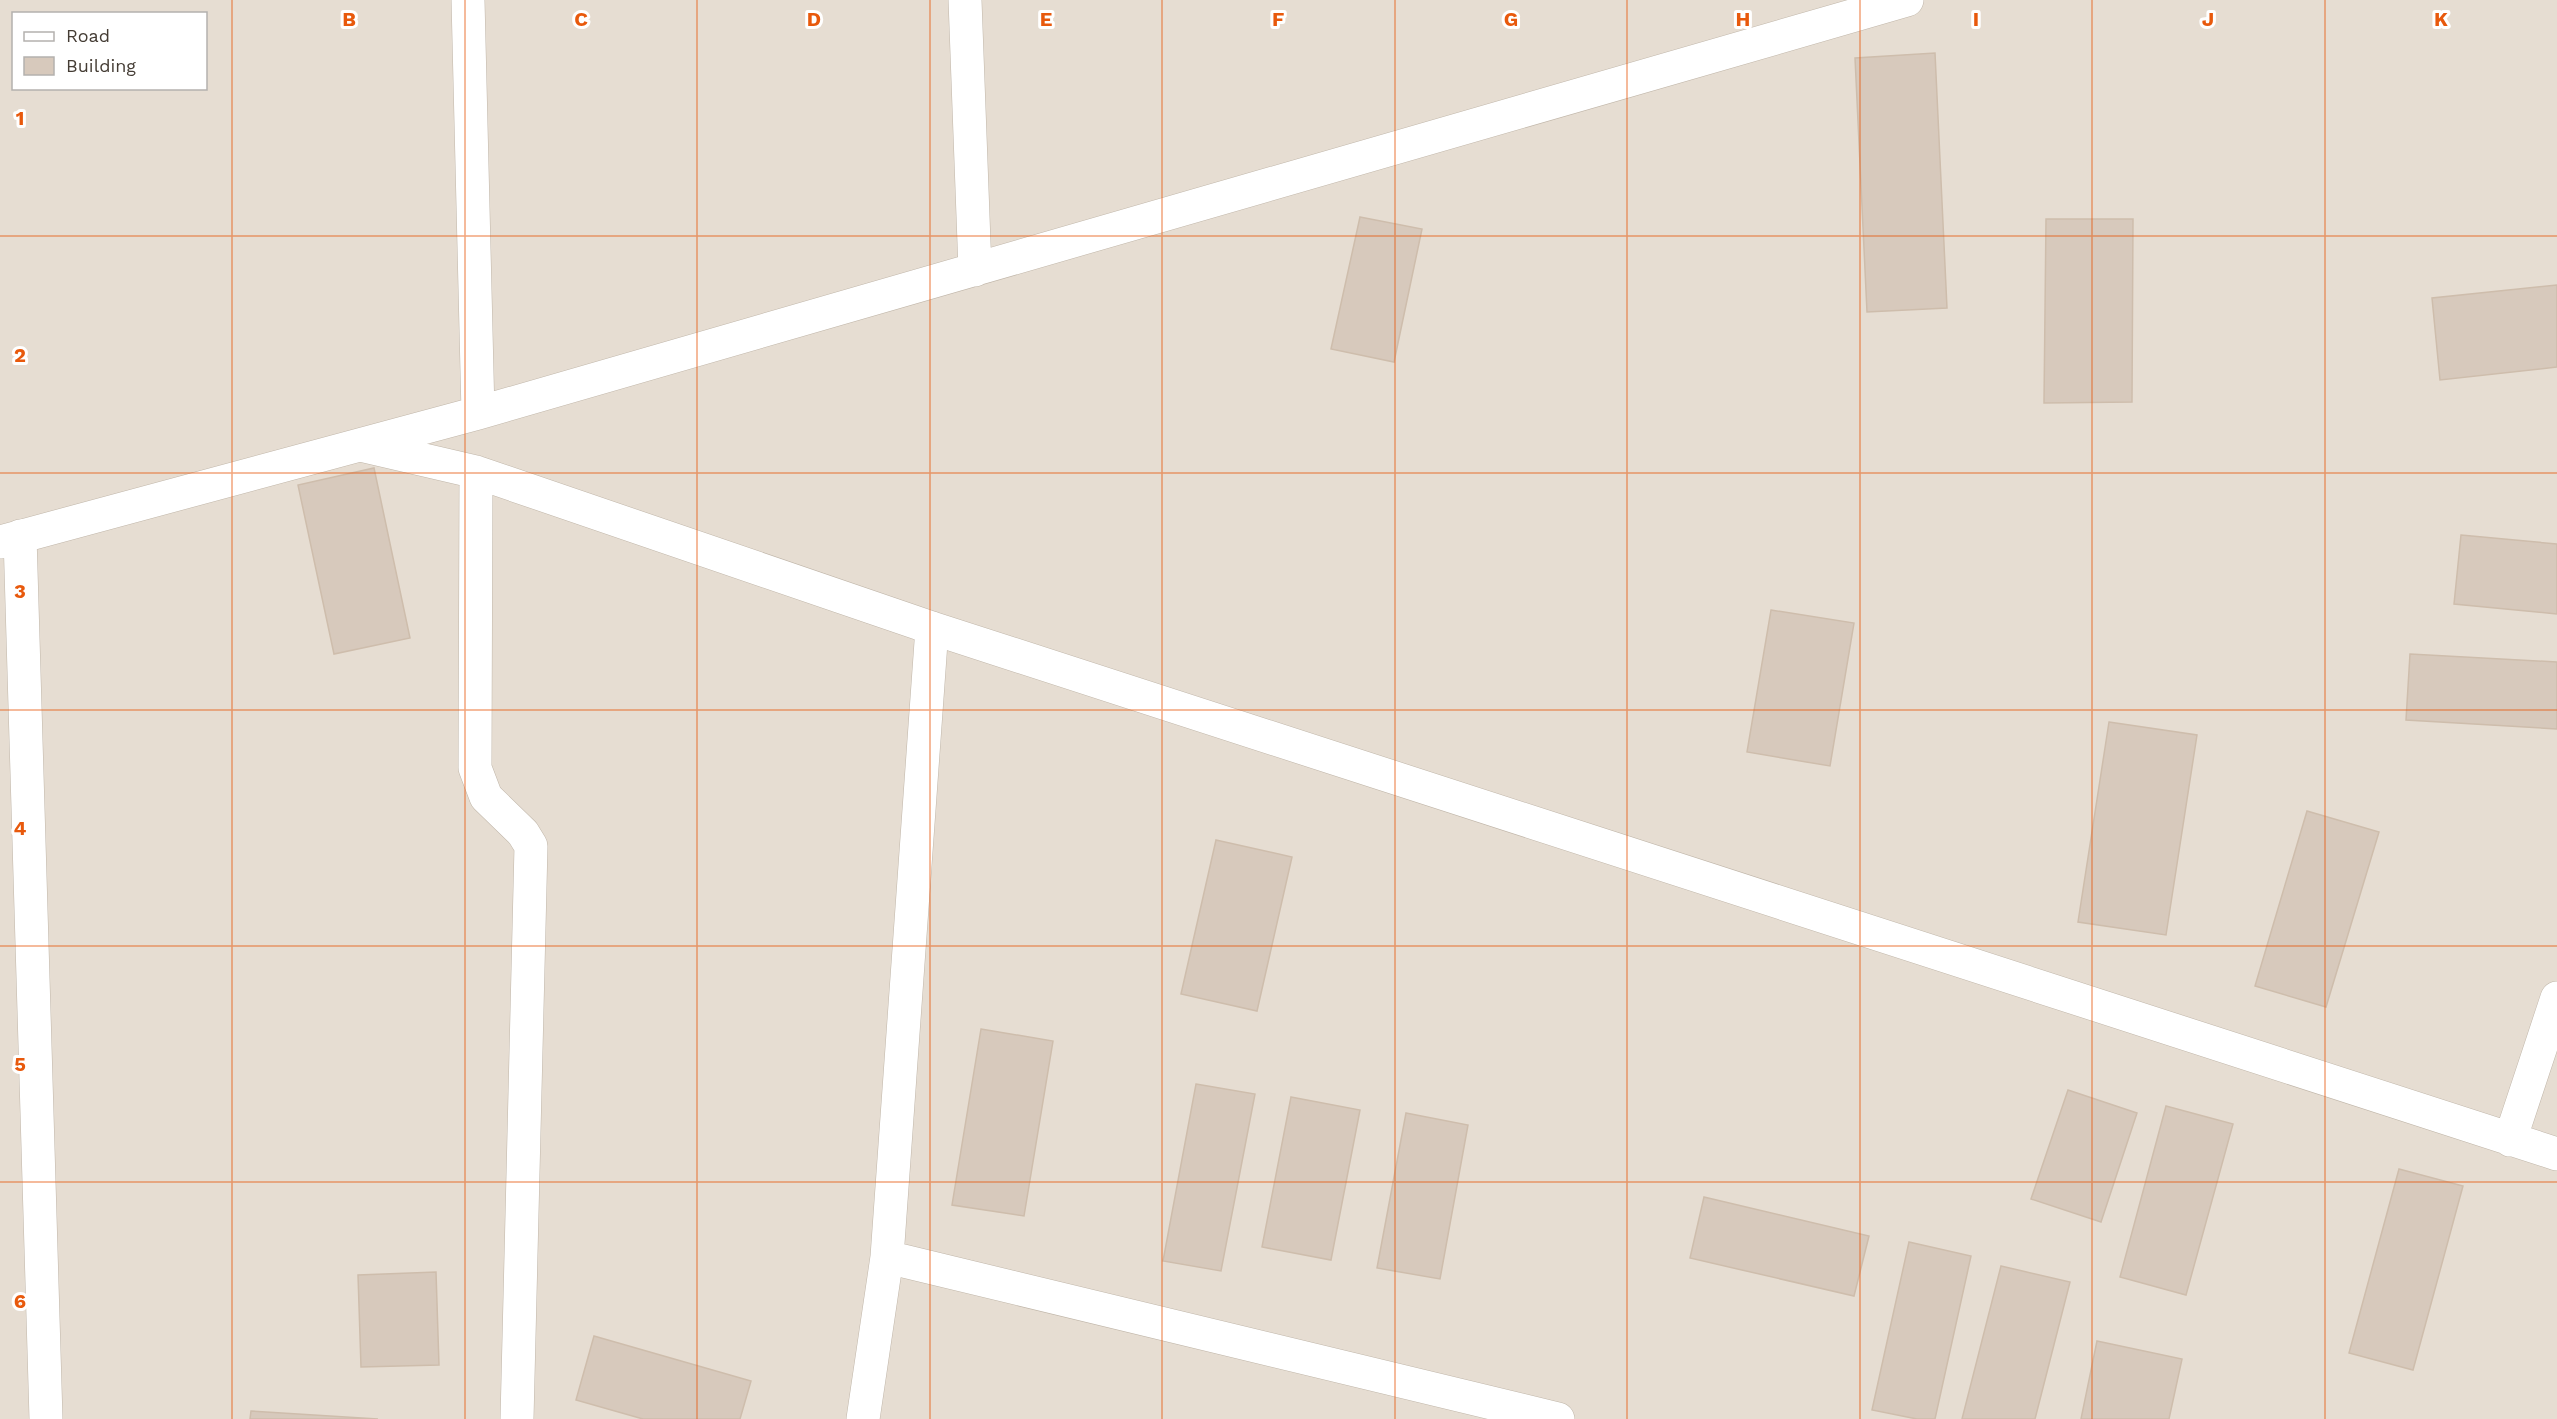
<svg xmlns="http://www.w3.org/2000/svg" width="2557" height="1419" font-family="'Work Sans',sans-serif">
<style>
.residential{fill:#e6ddd2;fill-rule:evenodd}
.building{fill:#d7c9bc;stroke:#cebdac;stroke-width:1.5}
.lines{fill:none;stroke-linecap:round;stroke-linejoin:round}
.minor-casing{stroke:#c0b6a9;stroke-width:34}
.minor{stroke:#fff;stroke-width:33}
.grid{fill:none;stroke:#e8590c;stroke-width:1.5;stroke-opacity:0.55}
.grid-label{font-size:20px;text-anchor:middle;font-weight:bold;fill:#e8590c;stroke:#fff;stroke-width:6;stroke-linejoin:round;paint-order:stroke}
</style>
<rect width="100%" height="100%" fill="#f2ece4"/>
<path class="residential" d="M0 0H2557V1419H0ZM14 14H206V88H14Z"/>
<path class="building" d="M1935 53 1947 308 1867 312 1855 58Z
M1360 217 1422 229 1394 362 1331 349Z
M2046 219H2133L2132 402 2044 403Z
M2557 285V367L2440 380 2432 298Z
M374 468 410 638 334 654 298 485Z
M2461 535 2557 544V614L2454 604Z
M1771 610 1854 623 1830 766 1747 752Z
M2410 654 2557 662V729L2406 720Z
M2109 722 2197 735 2166 935 2078 922Z
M2307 811 2379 832 2326 1007 2255 986Z
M1216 840 1292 857 1257 1011 1181 994Z
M981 1029 1053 1041 1024 1216 952 1205Z
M1196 1084 1255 1094 1221 1271 1163 1261Z
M2068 1090 2137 1113 2101 1222 2031 1199Z
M1291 1097 1360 1110 1331 1260 1262 1247Z
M2166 1106 2233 1124 2186 1295 2120 1277Z
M1406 1113 1468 1125 1440 1279 1377 1268Z
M2399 1169 2463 1186 2413 1370 2349 1353Z
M1704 1197 1869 1236 1854 1296 1690 1258Z
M1909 1242 1971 1256 1935 1419H1917L1872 1410Z
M2001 1266 2070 1282 2035 1419H1962Z
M436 1272 439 1365 361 1367 358 1275Z
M594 1336 751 1381 740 1419H643L576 1400Z
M2097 1341 2182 1359 2169 1419H2081Z
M251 1411 378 1419H250Z"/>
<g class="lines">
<defs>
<path id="minor" d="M468 0 478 413
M965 0 975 270
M360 445 476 472 932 628 2557 1154
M476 472 475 768 486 797 523 833 531 846 517 1419
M20 536 46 1419
M0 542 478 413 1907 0
M2510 1140 2557 998
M887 1257 1558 1419
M863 1419 887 1257 932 628"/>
</defs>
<use href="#minor" class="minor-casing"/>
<use href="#minor" class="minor"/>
</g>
<path class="grid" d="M232 0V1419M465 0V1419M697 0V1419M930 0V1419M1162 0V1419M1395 0V1419M1627 0V1419M1860 0V1419M2092 0V1419M2325 0V1419M0 236H2557M0 473H2557M0 710H2557M0 946H2557M0 1182H2557"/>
<g class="grid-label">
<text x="349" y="26">B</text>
<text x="581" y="26">C</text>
<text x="814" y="26">D</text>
<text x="1046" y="26">E</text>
<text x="1278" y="26">F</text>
<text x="1511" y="26">G</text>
<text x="1743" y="26">H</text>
<text x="1976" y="26">I</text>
<text x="2208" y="26">J</text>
<text x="2441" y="26">K</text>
<text x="20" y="125">1</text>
<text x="20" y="362">2</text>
<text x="20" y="598">3</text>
<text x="20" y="835">4</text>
<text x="20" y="1071">5</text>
<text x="20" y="1308">6</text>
</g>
<rect x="12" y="12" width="195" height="78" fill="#ffffff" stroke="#b4b1ae" stroke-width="1.5"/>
<rect x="24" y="32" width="30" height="9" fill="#ffffff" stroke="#b4b1ae" stroke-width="1.5"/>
<text x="66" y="42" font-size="18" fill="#443c34">Road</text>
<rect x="24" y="57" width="30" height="18" fill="#d7c9bc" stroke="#b4b1ae" stroke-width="1.5"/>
<text x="66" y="72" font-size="18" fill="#443c34">Building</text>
</svg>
